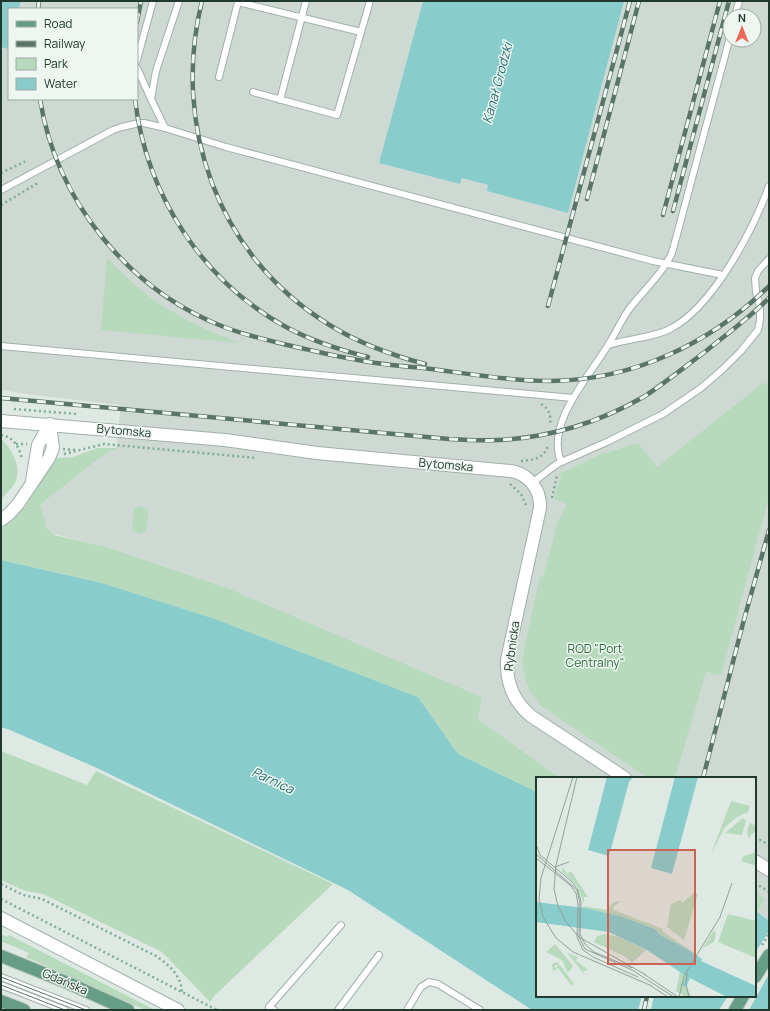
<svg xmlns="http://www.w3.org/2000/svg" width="770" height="1011" font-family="Manrope,sans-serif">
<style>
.built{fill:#cdd9d2;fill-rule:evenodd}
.green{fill:#b8dabc}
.water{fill:#8cc}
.pier{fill:#dee9e3}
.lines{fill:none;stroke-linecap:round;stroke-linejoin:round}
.lane-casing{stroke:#a2b0a9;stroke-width:8}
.street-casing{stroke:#a2b0a9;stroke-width:14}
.secondary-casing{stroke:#9eb4a9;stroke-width:14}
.primary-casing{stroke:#bcc3c0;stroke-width:14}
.path{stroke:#80ab98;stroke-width:2.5;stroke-dasharray:2 3;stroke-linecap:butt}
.lane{stroke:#fff;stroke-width:6}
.street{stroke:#fff;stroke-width:12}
.secondary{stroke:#fff;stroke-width:12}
.primary{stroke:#659d86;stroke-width:12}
.tram{stroke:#5b7469;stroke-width:1}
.rail-casing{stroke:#5b7469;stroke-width:4.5}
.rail{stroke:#eef6f1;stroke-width:3;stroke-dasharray:9;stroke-linecap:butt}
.labels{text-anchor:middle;stroke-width:3;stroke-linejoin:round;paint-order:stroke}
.street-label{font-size:12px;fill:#21382e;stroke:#eef6f1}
.park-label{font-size:12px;fill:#2d6c3c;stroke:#eef6f1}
.water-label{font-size:13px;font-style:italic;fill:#1e6e70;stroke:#eef6f1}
.inset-road{fill:none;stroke:#92a29b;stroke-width:1}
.view{fill:#cd6254;fill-opacity:0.15;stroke:#cd6254;stroke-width:2}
.inset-edge{fill:none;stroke:#21382e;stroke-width:2}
</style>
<rect width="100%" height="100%" fill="#dee9e3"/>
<path class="built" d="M21 1H423L379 163 460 184 461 178 489 185 487 191 568 213 624 1H769V921L757 912 765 899 755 892V778H560L478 719 482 697 230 589 107 547 50 533 38 507 97 458 116 449 121 405 34 395 1 390V47L8 49 9 45V99H137V9H19ZM730 16H754V40H730Z"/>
<path class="green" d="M107 258C121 272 135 286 151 298 178 317 209 332 240 343L101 330Z
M763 383 769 384V497L721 675 706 672 675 778H648L540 705 529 689 525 678 522 661 525 645 540 576 543 577 558 521 567 504 554 499 561 476 559 474 599 455 638 443 657 467Z
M1 439C13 450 25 471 12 487 9 491 5 495 1 499Z
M97 448H117L99 458 40 505 47 528 54 535 107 547 230 589 482 697 478 719 560 778H537V792L458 754 418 697 215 619 102 583 1 560V528L25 507 56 458 73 457Z
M140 506 147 509 148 513 146 531 140 534 133 531 132 530 134 509Z
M1 751 87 785 96 771 333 884 215 995 210 1002 162 952 43 894 25 891 1 880Z
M755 892 765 899 757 912 755 910Z
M1 934 7 937 9 935 155 1010H145L26 957 29 953 1 941Z"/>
<path class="water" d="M1 1H21L19 9H9L8 49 1 47Z
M423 1H624L568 213 487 191 488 185 462 178 460 184 379 163Z
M1 560 102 583 215 619 418 697 458 754 537 792V996H755V910L769 921V1010H532L348 890 97 768 10 730 1 727Z"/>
<path class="pier" d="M769 931V974L749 1010H719L728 996H755V953Z
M642 996H654L651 1010H638Z"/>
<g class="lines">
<defs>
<path id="lane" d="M735 16 739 1
M137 60 153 1
M137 68 151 99
M219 77 238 2 361 32
M253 92 337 115 370 1
M280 100 306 1
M165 128 151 99 156 71 179 1
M1 190 113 130 122 127 139 123H144L165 128 226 147 653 261 723 275
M609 345C629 338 653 338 670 329 713 307 753 230 769 186
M1 346 573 398
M561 462C545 423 590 376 608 345 616 333 621 320 630 308 644 290 662 274 672 253L730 37
M532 483 557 464 609 441 663 414 701 388 723 369 741 351 758 330 760 320V307L756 292 755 278 758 271 769 259
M1 977 86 1010
M1 985 65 1010
M274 1010 269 1007 341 925
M338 1010 379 955
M407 1010 421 987 429 982 438 984 480 1010"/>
<path id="street" d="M1 421 225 440 317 453 511 471C529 474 541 490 540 508L507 660C506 683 514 702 531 716L625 778
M32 481 38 445 50 424
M1 520 9 514 18 504 49 458 53 448 50 424
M755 861 769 870"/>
<path id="secondary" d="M1 918 178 1010"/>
<path id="primary" d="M1 956 68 983 128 1010
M755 977 769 955
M1 1001 24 1010
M735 1010 743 996"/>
</defs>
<use href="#lane" class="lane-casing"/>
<use href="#street" class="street-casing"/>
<use href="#secondary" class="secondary-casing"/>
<use href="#primary" class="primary-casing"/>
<path class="path" d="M1 173 26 161
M1 205 38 183
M541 404C550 410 551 416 550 425
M14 409 77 414
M1 435C14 437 20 448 22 460
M16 444H27
M63 449 76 450
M64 454 104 444 257 458
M521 461C533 460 543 459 548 446
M510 484 521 494 527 507
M552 498 557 475
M755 843 760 840 769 845
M755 883 769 892
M1 884 23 895 42 899 156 956C169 965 181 975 182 992
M1 899 217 1010
M762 945 769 934"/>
<use href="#lane" class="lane"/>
<use href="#street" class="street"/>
<use href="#secondary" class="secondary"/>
<use href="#primary" class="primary"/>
<path class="tram" d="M1 977 86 1010
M1 985 65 1010"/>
<defs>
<path id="rail" d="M202 1C171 125 218 256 328 324 358 343 391 355 425 364
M38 9 39 1
M137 22 141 1
M40 99C56 200 128 290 224 327 247 336 272 341 296 347 315 351 334 356 353 359 376 364 399 366 423 368 465 373 508 381 551 381 634 380 711 343 769 286
M135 99C146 194 202 281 286 327 312 341 340 350 368 357
M587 199 639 1
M673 211 729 1
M663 215 720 1
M548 306 630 1
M1 398 449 439C465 440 482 441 498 440 549 438 601 422 645 396 666 382 686 366 706 351 727 334 750 317 769 298
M703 778 742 627 769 530
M644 1010 647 996"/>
</defs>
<use href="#rail" class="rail-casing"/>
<use href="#rail" class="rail"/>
</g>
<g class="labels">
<g class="street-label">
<text transform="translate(124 431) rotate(5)" y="4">Bytomska</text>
<text transform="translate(446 465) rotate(5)" y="4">Bytomska</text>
<text transform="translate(512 646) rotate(-82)" y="4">Rybnicka</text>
<text transform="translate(65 982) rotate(23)" y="4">Gdańska</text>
</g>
<g class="park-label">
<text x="595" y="653">ROD "Port<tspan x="595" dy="14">Centralny"</tspan></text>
</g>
<g class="water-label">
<text transform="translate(497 83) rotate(-75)" y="5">Kanał Grodzki</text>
<text transform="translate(273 780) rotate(25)" y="5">Parnica</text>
</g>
</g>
<g transform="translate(536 777)">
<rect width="220" height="220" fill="#dee9e3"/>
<path d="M195 24 214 29 212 35 201 40 189 50 175 77ZM207 41 210 43 206 58 189 56ZM215 44V47L220 48V54L212 61 211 53ZM220 66V89L205 84 208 79 218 76ZM26 90 34 100 32 96 35 94 52 120H48V127L42 110 26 94ZM158 116 162 117 148 163 131 150 135 127 144 123 146 126ZM85 124 77 130 78 133 127 152 126 154 158 176 124 158 119 152 84 139 47 131V129L70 133 78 125ZM192 137 220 144V181L182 165ZM178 153 180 156 178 165 167 171ZM69 157 83 160 110 173 96 186 90 180 58 165 61 159ZM19 167 37 189 32 196 26 183 10 175ZM27 171 31 176 42 180 40 184 52 193 47 194 49 198ZM21 185 23 187 18 189 20 191 23 187 38 207 35 208 22 191 17 194 16 187ZM144 195 150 199V210L156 220H150L140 214Z" fill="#b8dabc"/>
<path d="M71 0H97L93 5 73 79 52 73ZM139 0H162L136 97 115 91ZM0 125 48 131 84 139 119 152 124 158 153 173 166 182 165 184 220 209V220H191L154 201 150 210 146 208 150 199 111 173 73 155 0 145Z" fill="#8cc"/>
<path class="inset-road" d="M37 0 5 101 3 122 7 140 20 161 37 175 116 209M41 0 20 88 18 112 22 129 30 145 43 160 110 198M0 67 4 78 35 104 42 113 45 125 44 157 49 167 58 175 96 191M0 77 41 113 44 126 43 160 49 172 96 193 138 220M0 81 34 108 40 116 42 127 41 160 47 173 57 180 102 200M19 90 33 85M151 195 150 207 153 220M108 197 142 220M115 209 132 220M143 220 148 199 184 140 196 106"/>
<path class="view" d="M72 73H159V187H72Z"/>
<rect width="220" height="220" class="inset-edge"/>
</g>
<rect width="770" height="1011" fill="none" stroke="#21382e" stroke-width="4"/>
<rect x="8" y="8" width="130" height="92" fill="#eef6f1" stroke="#9caaa3"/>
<rect x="16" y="21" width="20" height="6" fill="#659d86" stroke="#9caaa3"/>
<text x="44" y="28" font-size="12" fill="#21382e">Road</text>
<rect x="16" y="41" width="20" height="6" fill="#5b7469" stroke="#9caaa3"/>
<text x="44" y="48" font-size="12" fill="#21382e">Railway</text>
<rect x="16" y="58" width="20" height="12" fill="#b8dabc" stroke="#9caaa3"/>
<text x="44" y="68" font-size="12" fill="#21382e">Park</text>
<rect x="16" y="78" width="20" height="12" fill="#88cccc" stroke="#9caaa3"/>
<text x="44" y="88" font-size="12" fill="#21382e">Water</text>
<g transform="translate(742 28)"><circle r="19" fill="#eef6f1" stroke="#9caaa3"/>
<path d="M0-3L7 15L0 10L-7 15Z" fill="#eb695b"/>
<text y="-6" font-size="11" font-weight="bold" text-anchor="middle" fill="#21382e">N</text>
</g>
</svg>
